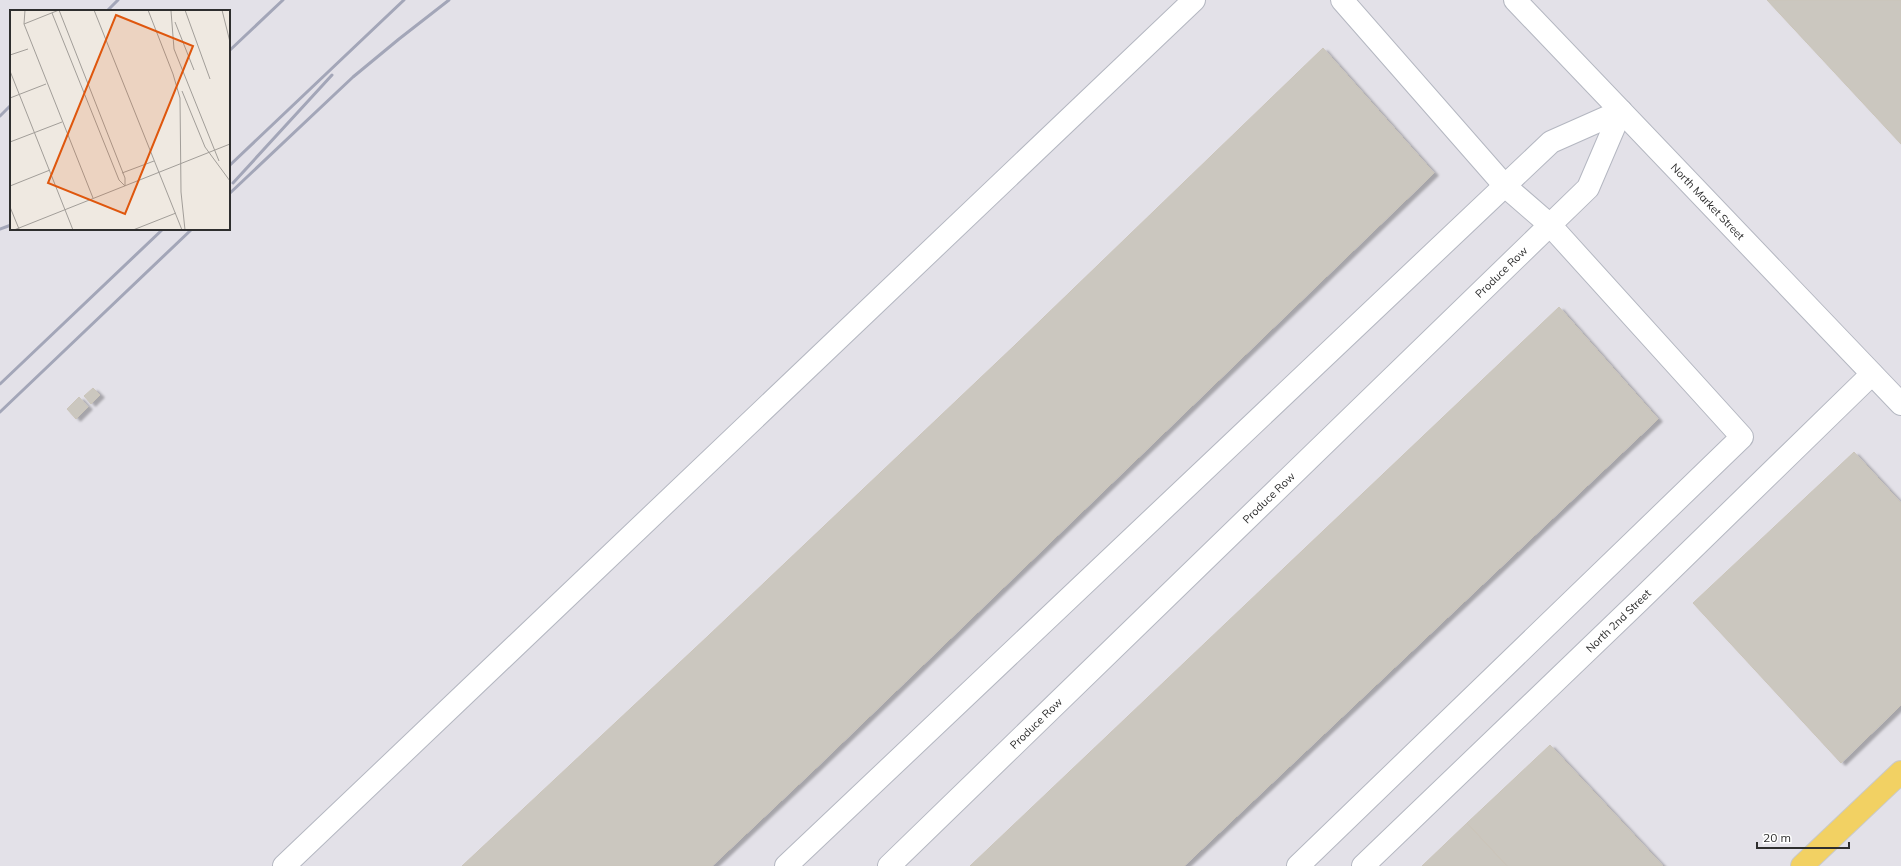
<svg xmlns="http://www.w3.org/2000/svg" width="1901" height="866" font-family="Mulish,sans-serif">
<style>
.industrial{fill:#e3e1e8;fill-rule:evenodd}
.building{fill:#cbc7bf;stroke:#cbc5ba;filter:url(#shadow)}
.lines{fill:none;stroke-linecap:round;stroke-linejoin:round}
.minor-casing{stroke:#b4b7c1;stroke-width:24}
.major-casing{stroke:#c9c9c9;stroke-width:24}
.minor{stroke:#fff;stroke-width:22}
.major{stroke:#f2d163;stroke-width:22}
.rail{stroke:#a3a6b8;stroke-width:3}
.labels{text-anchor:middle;stroke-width:3;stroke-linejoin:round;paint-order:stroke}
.street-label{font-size:11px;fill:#2e2e2e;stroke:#fff}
.inset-road{fill:none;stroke:#a29e99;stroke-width:1}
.view{fill:#df570e;fill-opacity:0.15;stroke:#df570e;stroke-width:2}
.inset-edge{fill:none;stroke:#2e2e2e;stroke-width:2}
</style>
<defs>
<filter id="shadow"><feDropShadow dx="4.5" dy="2.5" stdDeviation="1" flood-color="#0004"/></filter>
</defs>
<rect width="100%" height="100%" fill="#efe9e1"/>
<path class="industrial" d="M0 0H1901V866H0ZM11 11H229V229H11Z"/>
<path class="building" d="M1767 0H1901V144Z
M1323 48 1434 173 816 768 712 866H462L708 636 1015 345Z
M1559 307 1658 419 1184 866H970Z
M93 388 100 395 91 404 84 396Z
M79 397 88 407 76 419 67 409Z
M1854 452 1901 503V705L1841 763 1693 603Z
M1550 745 1662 865 1663 866H1507L1467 823Z
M1467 823 1507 866H1422Z"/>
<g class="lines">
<defs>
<g id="minor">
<path id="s1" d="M1515 0 1901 404"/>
<path d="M284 866 1194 0"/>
<path d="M786 866 1551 142 1621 111"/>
<path id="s2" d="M889 866 1588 188 1621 111"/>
<path d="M1298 866 1742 437 1550 225 1505 186 1342 0"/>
<path id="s3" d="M1363 866 1640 600 1872 374"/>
</g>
<path id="major" d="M1802 866 1901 772"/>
</defs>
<use href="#minor" class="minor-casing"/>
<use href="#major" class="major-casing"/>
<use href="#minor" class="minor"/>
<use href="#major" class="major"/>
<path class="rail" d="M107 11 118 0
M229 51 283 0
M0 116 11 105
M229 166 404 0
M233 183 332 75
M229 194 353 77 399 39 449 0
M0 229 11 225
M0 384 163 229
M0 412 192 229"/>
</g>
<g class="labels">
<g class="street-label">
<text dy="4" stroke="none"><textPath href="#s1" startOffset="279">North Market Street</textPath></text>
<text dy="4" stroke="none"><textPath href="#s2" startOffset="853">Produce Row</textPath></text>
<text dy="4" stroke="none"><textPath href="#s2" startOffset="529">Produce Row</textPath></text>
<text dy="4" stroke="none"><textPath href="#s3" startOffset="354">North 2nd Street</textPath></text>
<text dy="4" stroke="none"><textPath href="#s2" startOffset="205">Produce Row</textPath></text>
</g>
</g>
<g transform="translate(10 10)">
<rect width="220" height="220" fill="#efe9e1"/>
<path class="inset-road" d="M15 0 14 14 83 188M49 0 115 168V176M84 0 172 220M138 0 163 64 170 88 171 182 175 220M175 0 200 69M212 0 220 32M161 1 164 39 209 151M42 3 109 170 115 176M165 12 184 60M14 14 49 0M0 45 18 39M0 61 63 220M172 81 195 137 220 171M0 88 36 74M0 132 52 112M112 163 144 151M0 176 40 160M0 197 9 219M4 220 220 134M123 220 166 203"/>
<path class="view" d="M106 5 183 36 115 204 38 173Z"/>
<rect width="220" height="220" class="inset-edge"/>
</g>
<path d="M1757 842v6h92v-6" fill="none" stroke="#2e2e2e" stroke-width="2"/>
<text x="1763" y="842" font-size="12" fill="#2e2e2e" stroke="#ffffff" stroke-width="3" paint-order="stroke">20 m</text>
</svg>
